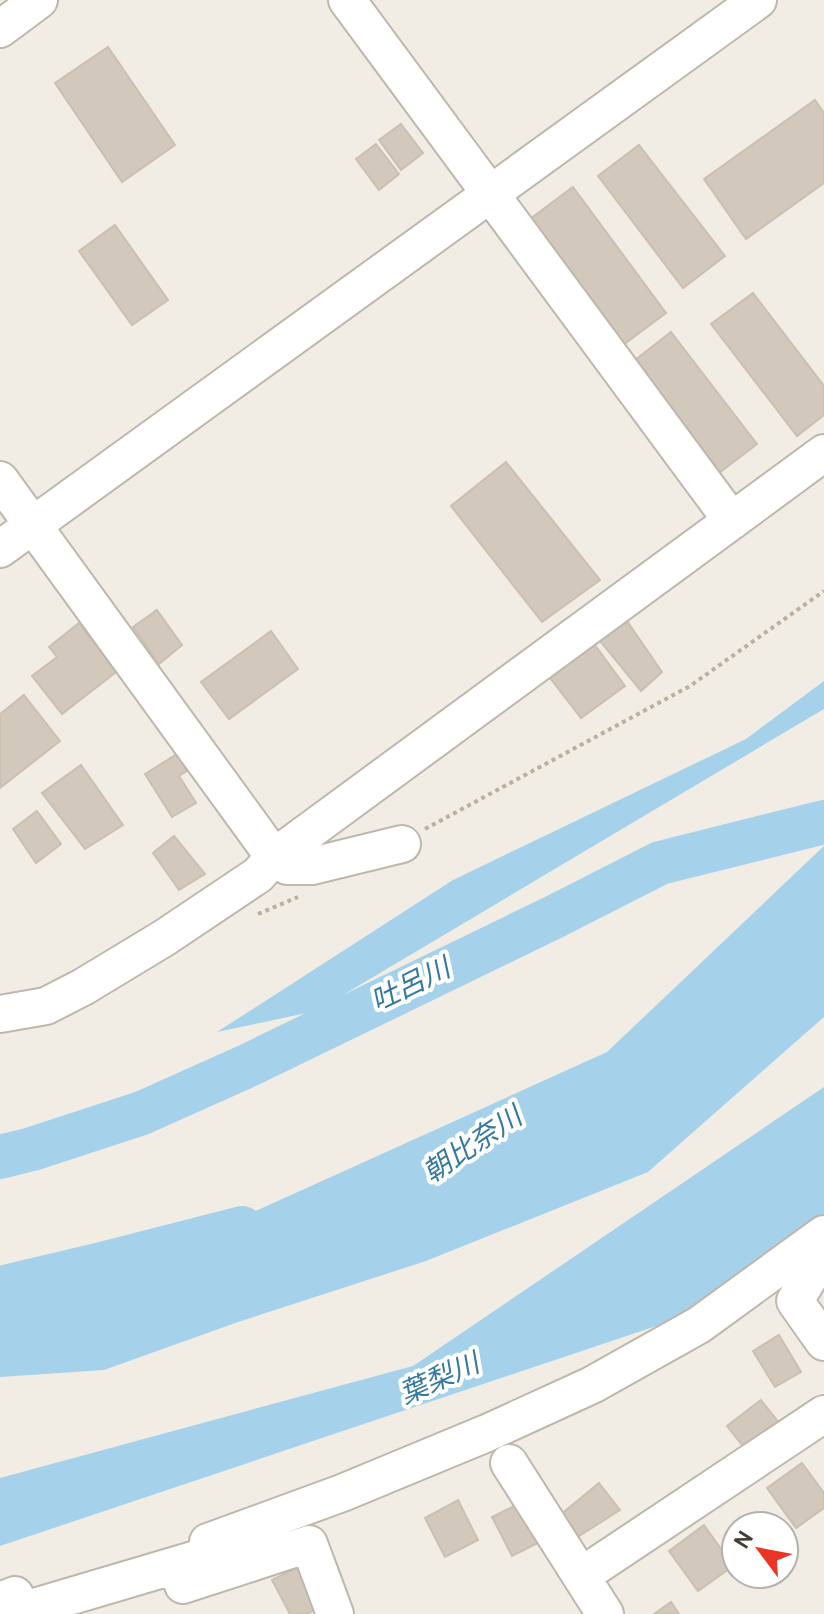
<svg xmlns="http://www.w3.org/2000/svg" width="824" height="1614" font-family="Cabin,'Noto Sans JP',sans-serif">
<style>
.water{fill:#a5d2ea}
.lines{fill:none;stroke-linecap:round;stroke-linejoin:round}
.river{stroke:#a5d2ea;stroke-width:44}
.building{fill:#d2c8bc;stroke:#ccbfaf;stroke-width:2}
.minor-casing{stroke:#bfb7ac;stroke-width:40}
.path{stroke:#bdaf9b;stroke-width:4;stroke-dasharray:4 4;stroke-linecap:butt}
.minor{stroke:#fff;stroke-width:36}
.labels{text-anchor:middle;stroke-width:8;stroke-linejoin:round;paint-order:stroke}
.water-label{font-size:28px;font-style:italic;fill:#35799f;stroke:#fff}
</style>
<rect width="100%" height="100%" fill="#f1ede5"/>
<path class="water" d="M824 681V709L316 1011 217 1032 453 880 746 739Z
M824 846V1017L648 1172 426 1261 238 1322 104 1370 0 1377V1294L132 1267 607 1052Z
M824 1087V1221L731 1301 0 1546V1478L413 1366Z"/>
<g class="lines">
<path class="river" d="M0 1157 32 1149 142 1113 249 1065 554 917 660 863 824 822
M0 1288 102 1264 242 1228"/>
</g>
<path class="building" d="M108 47 175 145 122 182 55 83Z
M815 100 824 113V183L746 239 704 179Z
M401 124 423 153 401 170 379 140Z
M376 144 399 174 379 190 356 159Z
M639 145 725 256 683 288 598 176Z
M573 187 666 313 623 345 530 219Z
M115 225 168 300 132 325 79 251Z
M753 293 824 386V415L797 436 711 324Z
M671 332 757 444 715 476 630 364Z
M506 462 600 580 542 622 451 506Z
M157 610 182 645 159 664 133 627Z
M625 618 662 672 641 691 596 636Z
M79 623 116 672 62 714 32 676 57 657 49 647Z
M271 631 298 669 229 719 201 682Z
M592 641 625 686 581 718 547 674Z
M24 695 60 741 0 788V714Z
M177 754 187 771 179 776 196 803 172 817 145 774Z
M81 765 123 825 85 849 42 793Z
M37 811 61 844 36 863 13 829Z
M174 836 205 874 179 890 153 853Z
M779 1335 801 1372 775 1387 753 1351Z
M761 1400 780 1424 746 1450 727 1426Z
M802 1463 824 1493V1508L796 1528 767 1488Z
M599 1483 620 1510 576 1538 559 1516Z
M458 1500 478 1540 445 1557 425 1518Z
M526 1500 546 1539 512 1556 492 1517Z
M704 1525 733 1566 698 1591 669 1551Z
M300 1566 320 1607 307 1614H290L272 1580Z
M671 1602 679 1614H654Z"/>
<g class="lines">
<defs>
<path id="minor" d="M347 0 732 521
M0 29 39 0
M0 480 274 857 287 866H312L402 844
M0 549 758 0
M0 1014 46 1006 83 987 164 938 258 875 274 857 824 453
M824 1252 795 1301 824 1342
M509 1463 605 1614
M581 1576 824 1414
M183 1585 309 1544 335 1614
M0 1601 15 1595 21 1611 210 1555 208 1542 342 1493 487 1433 592 1385 699 1325 824 1234"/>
</defs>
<use href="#minor" class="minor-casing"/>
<path class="path" d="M425 829 690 686 824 591
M258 914 298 897"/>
<use href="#minor" class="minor"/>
</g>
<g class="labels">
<g class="water-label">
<text transform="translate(410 984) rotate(-26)" y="10">吐呂川</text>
<text transform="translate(472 1144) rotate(-34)" y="10">朝比奈川</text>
<text transform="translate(439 1378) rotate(-24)" y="10">葉梨川</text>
</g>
</g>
<g transform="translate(760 1550) rotate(302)"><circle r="38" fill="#ffffff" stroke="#b4b1ae" stroke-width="2"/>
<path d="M0-6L14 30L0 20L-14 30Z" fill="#e93624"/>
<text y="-12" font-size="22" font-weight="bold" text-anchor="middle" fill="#433d35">N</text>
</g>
</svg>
